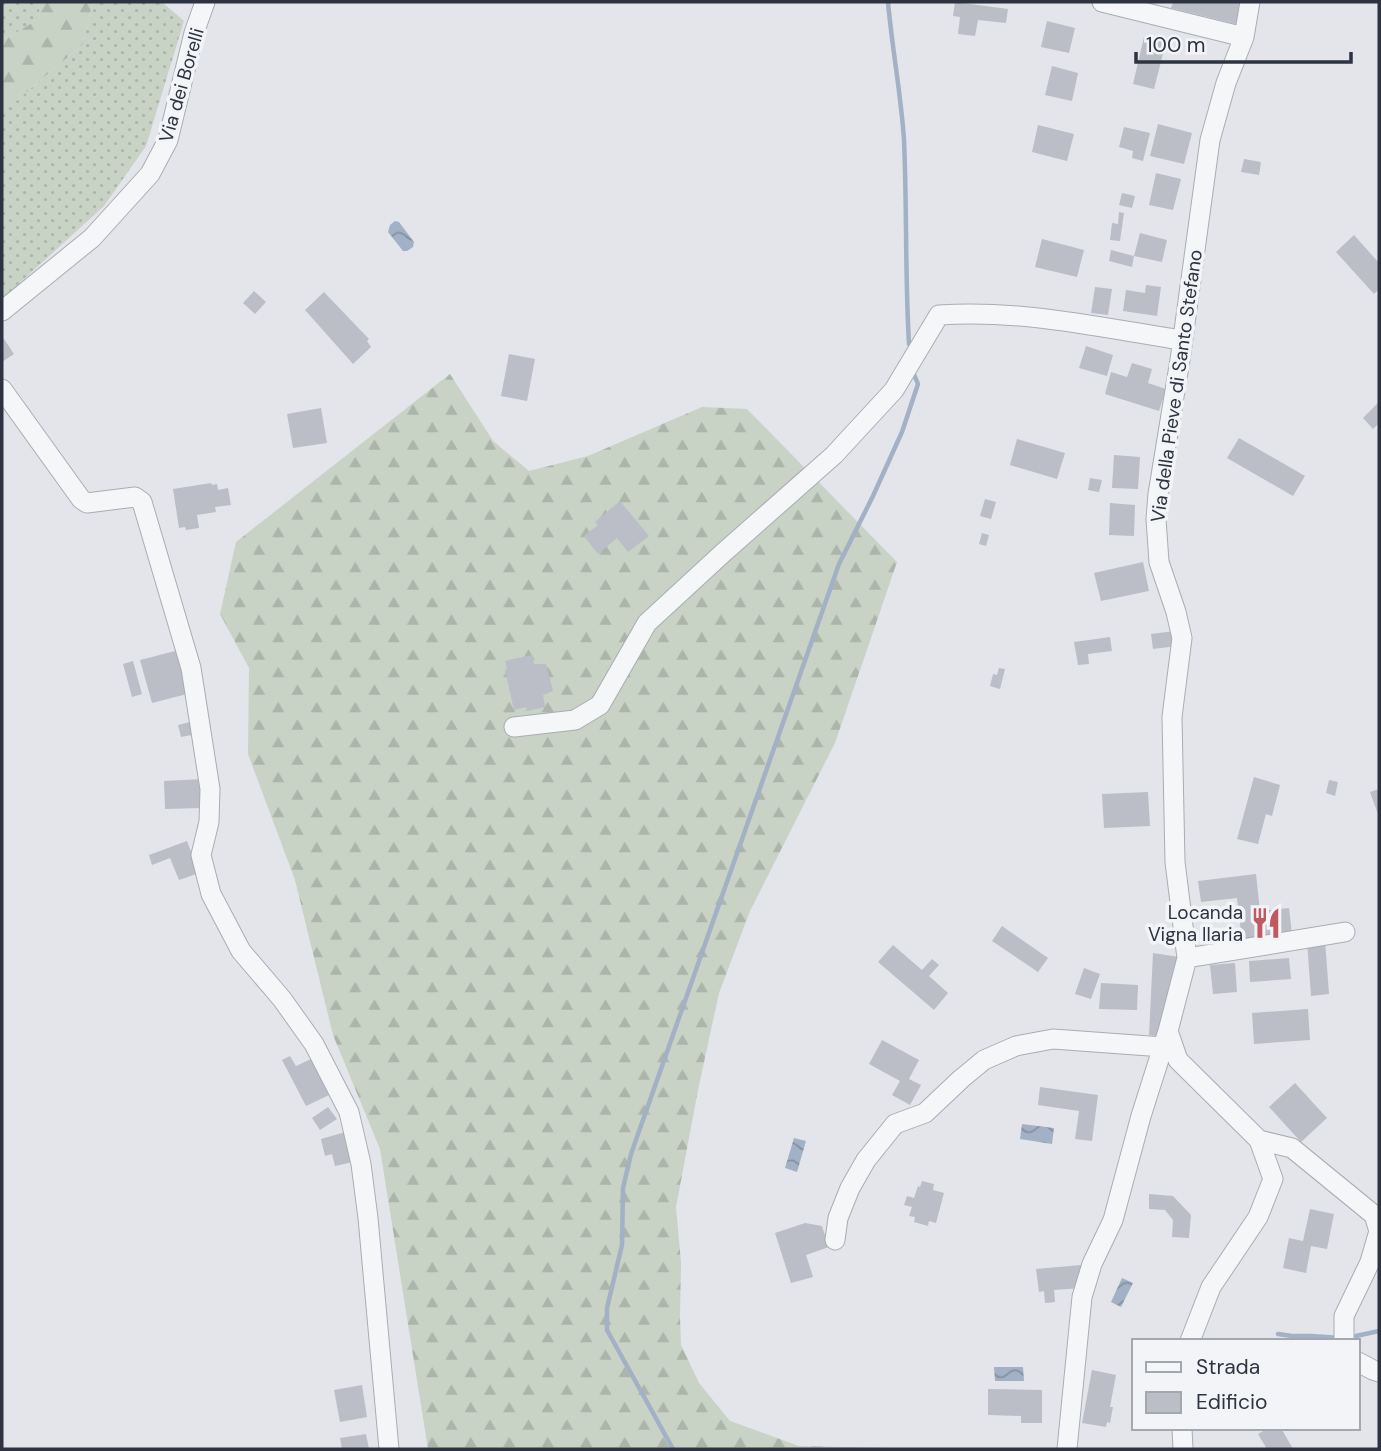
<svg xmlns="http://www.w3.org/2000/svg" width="1381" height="1451" font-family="'DM Sans',sans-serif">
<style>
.grass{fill:url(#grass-dots)}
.forest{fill:url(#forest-firs)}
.water{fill:url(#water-waves)}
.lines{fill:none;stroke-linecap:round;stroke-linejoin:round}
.stream{stroke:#a2b1c5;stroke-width:4.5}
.building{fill:#bbbec6}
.minor-casing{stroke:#a9acb4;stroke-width:21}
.minor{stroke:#f5f6f8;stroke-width:19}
.labels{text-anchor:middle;stroke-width:7;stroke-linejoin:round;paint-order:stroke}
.street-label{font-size:19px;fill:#2d3340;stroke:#f2f4f7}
.poi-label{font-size:19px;fill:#2d3340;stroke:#f2f4f7;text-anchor:end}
</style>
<defs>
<pattern id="grass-dots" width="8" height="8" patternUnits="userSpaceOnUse" patternTransform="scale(1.75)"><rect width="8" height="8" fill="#c8d2c5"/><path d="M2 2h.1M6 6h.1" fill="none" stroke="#acb5aa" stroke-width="1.8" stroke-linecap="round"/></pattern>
<pattern id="forest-firs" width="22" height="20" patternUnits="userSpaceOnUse" patternTransform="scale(1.75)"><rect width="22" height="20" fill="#c8d2c5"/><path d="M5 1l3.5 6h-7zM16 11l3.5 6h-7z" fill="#acb5aa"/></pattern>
<pattern id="water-waves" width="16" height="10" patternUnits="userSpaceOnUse" patternTransform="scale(1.75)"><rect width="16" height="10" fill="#a2b1c5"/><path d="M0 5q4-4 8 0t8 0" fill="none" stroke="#8491a1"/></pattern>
</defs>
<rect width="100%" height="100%" fill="#e3e5ea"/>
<path class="grass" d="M2 2H39L40 18 4 40 2 39Z
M93 2H162L184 21 146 146 104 206 2 299V113L82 45Z"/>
<path class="forest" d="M39 2H93L82 45 2 113V39L4 40 40 18Z
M450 374 493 441 529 471 588 456 702 407 747 409 897 562 835 743 750 911 719 993 698 1090 676 1207 681 1263 680 1317 681 1345 699 1383 730 1421 799 1446 930 1449H428L380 1149 333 1035 295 880 248 754 249 668 220 614 236 542Z"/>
<path class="water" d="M395 221 399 222 414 242 413 247 407 251H403L388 232 390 225Z
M1022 1124 1054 1128 1052 1144 1020 1139Z
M794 1138 806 1141 797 1172 785 1168Z
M1122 1278 1133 1283 1121 1307 1111 1302Z
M994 1367H1023L1024 1381H995Z"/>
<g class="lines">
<path class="stream" d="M888 2C892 48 901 94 904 140 907 208 905 276 909 344
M1278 1334 1292 1336H1311L1340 1338
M1356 1336 1379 1331
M673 1449 607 1330V1308L622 1245 623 1188 631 1154 839 564 873 496 902 432 918 384 913 372"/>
</g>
<path class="building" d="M955 2 1008 9 1006 23 978 20 975 36 958 34 960 17 953 16Z
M1173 2H1241L1236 24 1171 8Z
M1047 21 1075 28 1069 53 1041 47Z
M1144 37 1166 42 1154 89 1133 84Z
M1052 66 1078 73 1072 101 1045 95Z
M1158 124 1192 133 1184 164 1150 156Z
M1038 125 1074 134 1067 161 1032 152Z
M1124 127 1150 133 1143 161 1132 158 1133 151 1119 147Z
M1244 159 1261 162 1259 175 1241 172Z
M1156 173 1181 179 1173 210 1149 205Z
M1122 193 1135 196 1132 208 1119 205Z
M1119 212 1124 213 1120 241 1110 240 1112 223 1118 224Z
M1140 233 1167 240 1162 262 1134 256Z
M1354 235 1379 263V289L1374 294 1336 252Z
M1042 239 1084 250 1077 277 1035 267Z
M1111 250 1134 256 1132 267 1109 261Z
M1146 285 1161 287 1157 316 1123 311 1126 290 1145 293Z
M1095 287 1112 289 1108 315 1091 313Z
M254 291 266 302 255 314 243 303Z
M324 292 369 339 367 341 371 347 353 364 305 310Z
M2 336 14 354 2 362Z
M1086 346 1113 355 1107 376 1079 368Z
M509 354 535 359 527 401 501 396Z
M1132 363 1152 369 1148 383 1166 389 1159 411 1105 394 1111 372 1127 377Z
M1379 402V423L1373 429 1363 418Z
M321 408 327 443 293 448 287 414Z
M1239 438 1305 476 1293 496 1227 458Z
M1017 439 1065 453 1057 479 1010 465Z
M1114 455 1140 457 1138 489 1112 488Z
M1090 478 1102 480 1099 492 1088 490Z
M211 483 212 485 217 484 218 490 228 488 231 505 215 507 216 512 197 515 199 528 186 530 185 527 179 528 173 489Z
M985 499 996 502 991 519 980 516Z
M620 501 649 536 628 552 617 538 598 554 584 536 598 525 595 522Z
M1110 503 1135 505 1134 536 1109 535Z
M982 533 989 535 986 546 979 544Z
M1143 562 1149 591 1101 601 1094 573Z
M1175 631 1177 646 1153 649 1151 634Z
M1110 637 1112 651 1088 654 1089 664 1078 665 1074 642Z
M179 650 191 693 152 703 140 660Z
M532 655 534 664H546L553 691 543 695 545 707 527 711 526 707 514 710 505 670 507 669 505 661Z
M133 661 142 694 132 697 123 664Z
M999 668 1005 669 1000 689 990 686 993 674 997 675Z
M194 721 197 734 181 737 178 725Z
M1254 777 1280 785 1272 816 1266 814 1258 844 1237 839Z
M202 779 203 808 165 809 164 781Z
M1329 780 1338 782 1335 796 1326 793Z
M1379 789V817L1370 792Z
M1148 792 1150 826 1104 828 1102 794Z
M187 841 199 873 179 880 170 858 152 865 149 855Z
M1256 874 1260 911 1289 908 1292 934 1242 940 1237 898 1201 902 1198 881Z
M1002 926 1048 958 1038 972 992 941Z
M1325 940 1329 994 1311 996 1307 941Z
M893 945 922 970 932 959 939 965 929 976 948 993 934 1010 878 962Z
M1153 953 1179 957 1157 1036 1149 1035Z
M1289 958 1291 979 1250 982 1249 961Z
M1235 963 1237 992 1213 994 1210 965Z
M1084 968 1100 974 1091 999 1075 994Z
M1101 983 1138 985 1137 1010 1099 1009Z
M1308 1009 1310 1040 1254 1044 1252 1013Z
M882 1040 919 1060 909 1079 921 1085 910 1105 892 1095 900 1081 869 1064Z
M290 1056 296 1066 311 1059 329 1095 306 1106 282 1060Z
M1295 1083 1327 1118 1301 1142 1269 1107Z
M1040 1087 1098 1095 1092 1141 1075 1139 1079 1111 1038 1105Z
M328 1107 337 1119 320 1130 312 1118Z
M349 1131 357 1161 335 1166 332 1154 325 1156 321 1139Z
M922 1181 934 1184 933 1190 944 1193 936 1223 929 1221 928 1226 914 1222 915 1217 909 1216 912 1207 904 1205 907 1196 914 1198 918 1186 920 1187Z
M1149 1194 1173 1196 1191 1215 1189 1238 1172 1237 1173 1220 1165 1210 1149 1209Z
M1310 1209 1334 1214 1327 1249 1311 1246 1306 1273 1283 1268 1289 1238 1303 1241Z
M805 1223 822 1226 829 1247 806 1255 813 1277 791 1283 775 1233Z
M1081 1265 1083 1288 1054 1290 1055 1302 1045 1303 1044 1291 1039 1292 1036 1269Z
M1092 1370 1116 1375 1110 1407H1113L1110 1423 1107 1422 1106 1427 1082 1423Z
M362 1385 367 1417 340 1422 334 1390Z
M988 1389 1042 1390V1423H1021V1416L988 1415Z
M1269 1428H1281L1293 1449H1267L1258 1434Z
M366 1434 369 1449H342L340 1438Z"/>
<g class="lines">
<defs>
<path id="minor" d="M1102 2 1244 37
M2 311 92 238 150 174 168 140 194 33 205 2
M2 389 81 499 87 503 135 497 142 502 191 668 210 789 209 822 201 855 211 894 241 951 282 999 314 1044 349 1112 361 1164 368 1218 389 1449
M514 727 575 720 600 705 647 623 723 553 834 455 894 390 939 315C1020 309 1102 328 1181 340
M1187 958 1345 932
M1259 1140 1292 1148 1374 1215 1379 1231 1370 1262 1344 1316V1341
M835 1240 838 1218 850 1188 866 1160 895 1124 925 1113 961 1079 984 1060 1016 1046 1053 1039 1163 1047
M1190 1341 1211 1287 1258 1217 1273 1179 1259 1140 1178 1060 1168 1031 1187 958 1175 862 1172 717 1182 638 1176 612 1159 562 1156 519 1158 494 1180 360 1210 140 1226 83 1244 37 1250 2
M1358 1362 1373 1370 1379 1372
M1182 1428 1183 1449
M1067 1449 1082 1297 1092 1264 1113 1220 1141 1116 1168 1031"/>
</defs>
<use href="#minor" class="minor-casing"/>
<use href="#minor" class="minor"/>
</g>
<defs>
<symbol id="restaurant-bare" viewBox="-9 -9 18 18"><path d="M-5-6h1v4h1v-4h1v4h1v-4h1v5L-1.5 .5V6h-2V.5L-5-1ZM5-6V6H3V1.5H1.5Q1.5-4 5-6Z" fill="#c05761" stroke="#f2f4f7" stroke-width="2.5" paint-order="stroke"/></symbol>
</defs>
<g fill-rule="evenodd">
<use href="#restaurant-bare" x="1244" y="901" width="44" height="44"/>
</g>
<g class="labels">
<g class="street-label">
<text transform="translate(181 85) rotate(-74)" y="7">Via dei Borelli</text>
<text transform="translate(1176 386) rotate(-82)" y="7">Via della Pieve di Santo Stefano</text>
</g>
<g class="poi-label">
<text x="1243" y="919">Locanda<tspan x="1243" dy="22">Vigna Ilaria</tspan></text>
</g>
</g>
<rect width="1381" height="1451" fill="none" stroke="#2d3340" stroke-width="7"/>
<rect x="1132" y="1339" width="228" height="91" fill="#f2f4f7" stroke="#a3a7ae" stroke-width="2"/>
<rect x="1146" y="1362" width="35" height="10" fill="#f5f6f8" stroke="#a3a7ae" stroke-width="2"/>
<text x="1196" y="1374" font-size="21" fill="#2d3340">Strada</text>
<rect x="1146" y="1392" width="35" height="21" fill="#bbbec6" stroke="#a3a7ae" stroke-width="2"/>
<text x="1196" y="1409" font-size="21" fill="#2d3340">Edificio</text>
<path d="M1136 52v10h215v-10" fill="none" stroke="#2d3340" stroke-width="3.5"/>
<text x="1146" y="52" font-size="21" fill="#2d3340" stroke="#f2f4f7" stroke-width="5" paint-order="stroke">100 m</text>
</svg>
